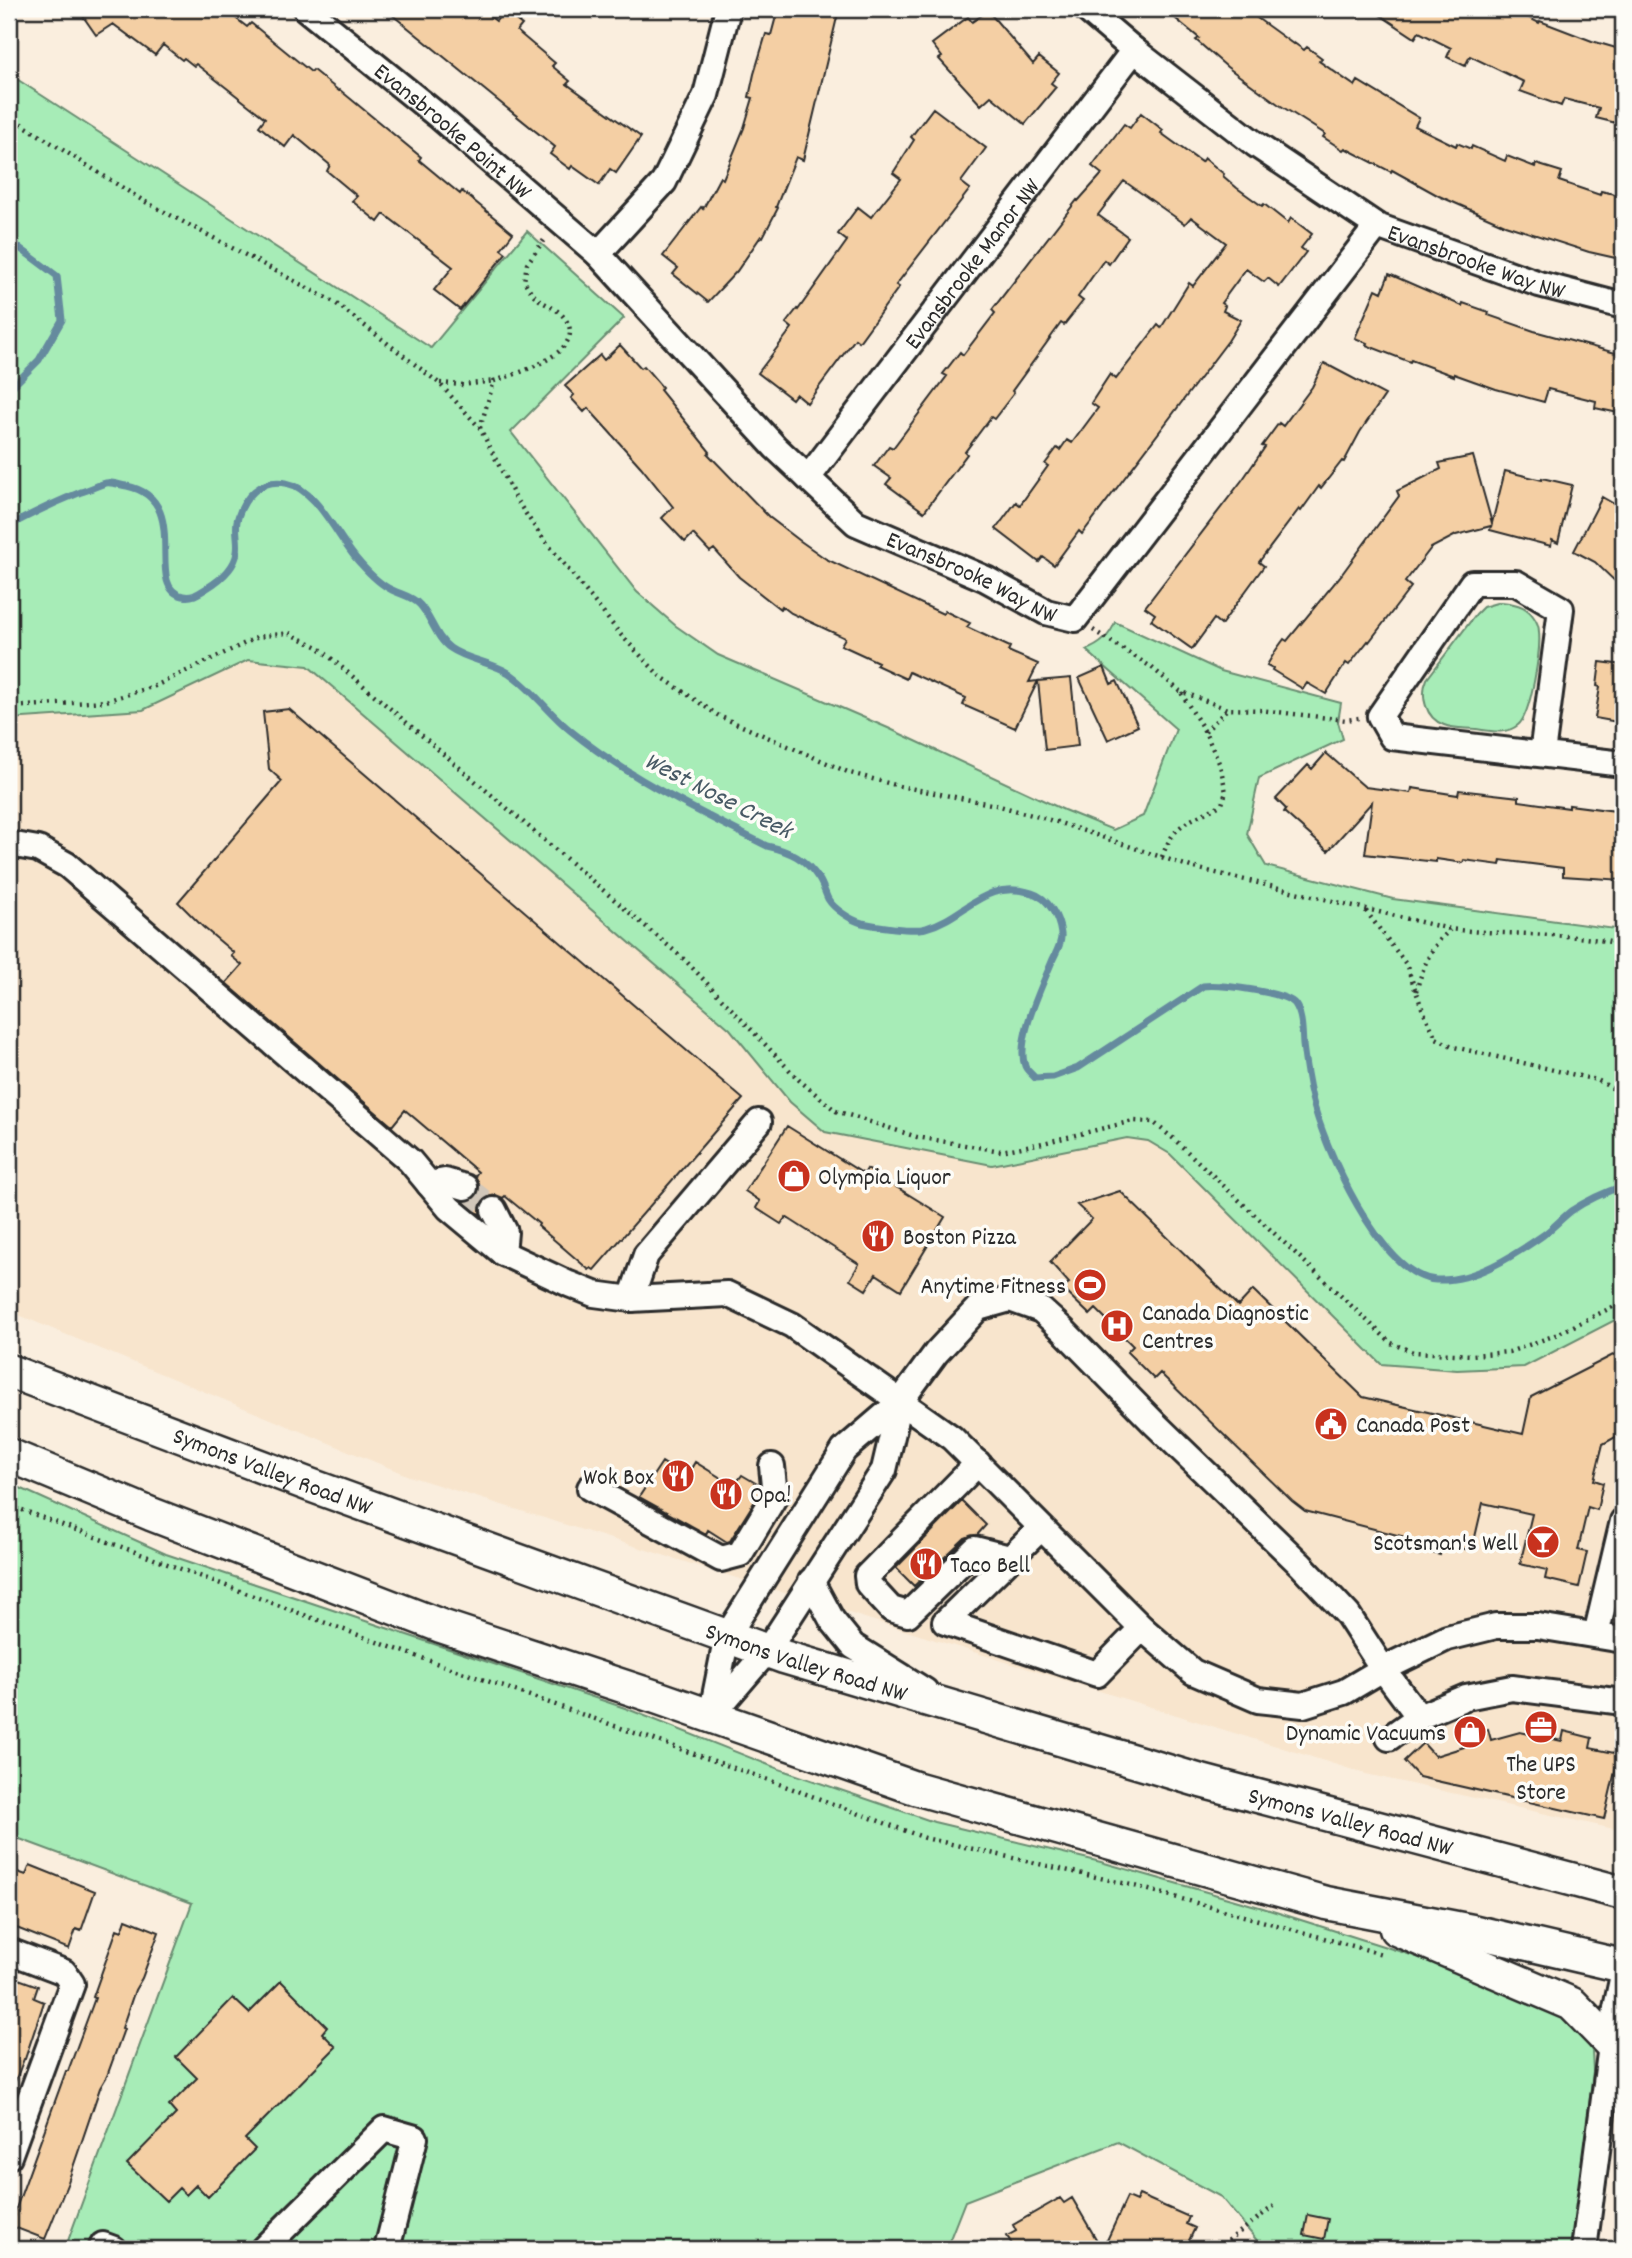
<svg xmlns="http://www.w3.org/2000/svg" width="1632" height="2258" font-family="Dekko,sans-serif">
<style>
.built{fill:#f8e5cd}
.green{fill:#a7ecb7;stroke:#698c71;stroke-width:2}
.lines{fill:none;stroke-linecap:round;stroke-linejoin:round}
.stream{stroke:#658a9e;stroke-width:7}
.building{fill:#f4cfa4;stroke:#2b2b2b;stroke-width:2}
.minor-tunnel{stroke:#d1c7ba;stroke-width:24;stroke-dasharray:24 12;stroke-linecap:butt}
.minor-casing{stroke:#2b2b2b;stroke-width:30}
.major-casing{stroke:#2b2b2b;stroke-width:37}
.path{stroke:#2b2b2b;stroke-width:4.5;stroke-dasharray:2 5;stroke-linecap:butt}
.minor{stroke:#fdfcf7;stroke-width:24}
.major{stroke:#fdfcf7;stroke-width:32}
.labels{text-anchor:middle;stroke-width:7;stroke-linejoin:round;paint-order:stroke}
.street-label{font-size:24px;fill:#2b2b2b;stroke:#fdfcf7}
.poi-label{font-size:24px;fill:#2b2b2b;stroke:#fdfcf7;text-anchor:start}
.water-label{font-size:26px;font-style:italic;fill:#485a65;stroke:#fdfcf7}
</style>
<rect width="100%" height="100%" fill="#faeede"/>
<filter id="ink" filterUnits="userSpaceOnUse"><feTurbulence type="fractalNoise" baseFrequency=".0143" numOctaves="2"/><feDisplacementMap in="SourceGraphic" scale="14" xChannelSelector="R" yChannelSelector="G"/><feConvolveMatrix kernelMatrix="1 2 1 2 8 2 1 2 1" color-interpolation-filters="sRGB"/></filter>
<g filter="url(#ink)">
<path class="built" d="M248 660 308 666 730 1029 790 1102 992 1165 1127 1138 1148 1141 1170 1154 1382 1364 1457 1370 1524 1367 1623 1316V1831L1366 1774 409 1476 9 1311V719L143 710Z"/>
<path class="green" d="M9 74 431 348 527 231 624 318 511 432 637 592 676 626 718 655 888 728 1064 810 1113 830 1143 816 1176 729 1086 650C1100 645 1110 636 1115 622L1221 671 1341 703 1338 722 1343 739 1259 778 1247 834 1266 866 1393 899 1623 930V1316L1524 1367 1457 1370 1381 1364 1170 1154 1148 1141 1127 1138 992 1165 825 1132 790 1102 730 1029 308 666 248 660 143 710 9 719Z
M1500 602C1512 603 1526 605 1533 616 1536 620 1539 627 1539 632 1541 649 1531 715 1518 725 1506 735 1490 731 1476 729 1466 728 1453 729 1444 725 1425 718 1420 695 1427 679L1476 614 1483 607Z
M9 1483 166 1554 625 1708 779 1769 934 1822 1101 1862 1263 1908 1468 1973 1551 2009 1570 2022 1581 2032 1592 2051 1593 2071 1572 2249H1264L1221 2197 1118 2142 965 2201 946 2249H65L192 1903 9 1835Z"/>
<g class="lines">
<path class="stream" d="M9 240 57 276 62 320 39 360 9 390
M9 526C33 513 56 502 81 492 89 490 98 485 106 483 112 482 120 485 127 486 194 500 142 588 183 596 193 598 199 593 207 588 220 580 235 568 237 552 239 542 235 531 237 521 243 497 261 478 286 483 318 489 338 540 360 563 368 572 381 585 392 590 402 595 412 596 420 605 431 617 436 638 450 648 467 660 491 662 509 673 533 689 548 713 571 731 630 779 700 812 767 846 790 851 806 859 819 879 823 885 825 893 828 899 834 909 851 920 862 923 876 926 913 932 926 928 966 917 984 878 1032 893 1049 898 1059 918 1061 934 1062 942 1057 951 1053 959 1043 984 1015 1040 1025 1066 1026 1070 1032 1074 1035 1078L1053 1077 1078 1068 1203 986C1219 984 1286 992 1295 1004 1303 1016 1302 1032 1303 1045 1305 1062 1308 1081 1312 1098 1323 1145 1381 1277 1436 1280 1474 1282 1513 1256 1542 1236 1552 1229 1561 1219 1571 1211 1586 1201 1605 1192 1623 1186"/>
</g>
<path class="building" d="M78 9H224L247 27 251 23 311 72 313 70 339 91 340 90 421 157 419 160 460 194 462 191 513 233 501 249 506 253 460 310 434 290 453 267 384 214 378 222 352 201 357 196 327 171 330 165 294 135 285 147 259 126 265 118 196 64 194 66 184 58 182 60 163 45 155 55 113 24 96 35Z
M385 9H481L496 21 504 11 522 25 517 31 555 63 552 66 570 81 567 84 641 137 616 173 610 169 599 185 572 166 570 169 550 154 555 147Z
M778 9H839L803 160 796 157 776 207 778 208 763 237 761 236 737 271 708 302 673 274 678 268 663 256 701 207 703 209 720 177 723 179 744 128 753 98 749 97 754 74 766 34 771 35Z
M1164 9H1266L1257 18 1293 44 1294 43 1304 50 1307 47 1322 58 1319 61 1355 86 1358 81 1419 118 1415 126 1456 146 1457 143 1471 149 1472 146 1505 161 1507 156 1535 167 1536 164 1562 172 1559 181 1600 195 1601 191 1623 196V242L1620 259 1589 252 1505 225 1439 196 1392 170 1391 172 1345 148 1343 150 1323 137 1325 134 1278 104 1227 67 1196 40 1199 38Z
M1371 9H1511L1539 23 1540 21 1592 41 1623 50V95L1616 123 1596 118 1599 108 1564 99 1561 106 1520 91 1524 82 1470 56 1465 66 1447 57 1451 48 1419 32 1415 38Z
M988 11 1033 64 1039 57 1059 73 1051 83 1056 87 1025 124 991 96 981 105 939 59 942 57 932 44 968 17 972 22Z
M933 108 986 148 961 182 970 189 896 285 899 287 859 342 855 339 807 403 796 394 792 399 758 373 792 328 786 323 797 309 798 310 847 241 838 234 858 207 871 217 901 179 893 173 914 140 911 137Z
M1141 113 1163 130 1161 133 1201 162 1204 158 1224 174 1223 176 1237 188 1262 206 1264 204 1288 223 1291 218 1312 234 1301 248 1306 252 1279 287 1268 278 1264 282 1246 269 1221 303 1225 306 1223 311 1241 320 1228 341 1082 534 1079 531 1054 565 1043 557 1039 562 996 529 1016 502 1020 505 1048 466 1045 464 1057 448 1060 450 1067 440 1072 443 1098 408 1091 403 1110 374 1116 379 1158 325 1161 328 1189 283 1193 286 1226 243 1191 217 1185 224 1124 181 1098 215 1128 237 1109 264 1104 260 1078 297 1083 301 1064 325 1061 323 1012 391 1014 393 994 419 991 417 965 452 967 454 924 512 886 484 891 478 874 466 889 446 893 448 947 376 943 374 960 352 963 355 995 313 992 310 1077 200 1078 201 1102 174 1092 166 1124 124 1130 128Z
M1389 274 1462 306 1463 303 1489 312 1488 315 1534 331 1623 355V414L1595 408 1596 401 1548 389 1544 402 1496 389 1454 374V376L1411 360 1410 362 1366 345 1367 343 1355 338 1376 289 1382 292Z
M620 345 641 368 644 366 662 387 660 390 710 452 708 454 769 517 799 540 826 559 943 614 945 611 970 623 967 627 1010 647 1008 651 1038 664 1029 682 1038 681 1015 728 963 705 966 698 909 672 906 679 876 665 878 662 841 645 845 638 791 613 782 606 780 609 739 577 714 549 710 552 693 534 685 542 662 518 673 507 641 467 588 408 584 412 571 398 574 395 565 386 600 355 604 360Z
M1324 363 1385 395 1360 432 1344 462 1342 461 1321 488 1319 486 1301 511 1299 509 1259 562 1264 566 1221 625 1214 619 1192 649 1151 620 1155 614 1145 607 1243 479 1265 447 1262 446 1279 423 1283 426 1312 387Z
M1473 456 1492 523 1505 471 1542 480V478L1572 485 1558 543 1552 540 1551 546 1528 540 1490 530 1491 526 1456 535 1431 548 1405 582 1411 587 1369 642 1368 641 1349 665 1346 663 1326 694 1307 683 1303 689 1272 670 1273 668 1267 665 1276 650 1284 639 1287 641 1342 574 1399 496 1397 491 1441 469 1439 463Z
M1602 497 1623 509V589L1595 562 1574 551Z
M1600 662 1623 665V723L1595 718 1600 687 1597 686Z
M1104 667 1111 684 1117 681 1138 726 1108 740 1079 678Z
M1071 678 1078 746 1045 750 1038 681Z
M289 709 743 1099 594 1270 591 1268 589 1270 538 1226 539 1224 505 1196 503 1198 496 1195 487 1197 481 1202 480 1215 464 1201 475 1198 479 1192V1183L475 1176 478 1172 405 1110 392 1126 226 983 242 965 231 956 234 953 203 927 178 902 282 781 269 769 263 712Z
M1326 753 1365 787 1411 793 1412 788 1458 795 1459 790 1519 797V801L1569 808V805L1623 812V880L1563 876V868L1516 862 1501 860 1500 865 1464 860 1463 863 1436 859V862L1365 854 1372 802 1328 851 1284 812 1286 809 1276 799 1308 765 1312 769Z
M787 1126 864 1174 867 1169 945 1217 901 1290 876 1274 866 1290 850 1280 859 1264 786 1217 781 1224 756 1208 760 1201 745 1191Z
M1120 1191 1238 1306 1253 1290 1363 1397 1523 1434 1531 1397 1623 1350V1433L1603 1444 1594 1480 1603 1483 1597 1510 1588 1507 1578 1550 1587 1552 1579 1587 1545 1579 1547 1570 1520 1564 1532 1514 1483 1503 1472 1550 1442 1545 1440 1555 1403 1545 1405 1537 1305 1511 1292 1501 1160 1373 1154 1379 1127 1352 1133 1346 1096 1309 1090 1315 1062 1288 1069 1283 1050 1262 1092 1219 1077 1205Z
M662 1462 686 1477 695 1462 734 1486 742 1475 759 1485 760 1493 730 1541 727 1542 708 1530 706 1534 639 1497Z
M962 1501 986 1525 977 1535 965 1538 914 1586 896 1568Z
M1488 1729 1491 1740 1520 1732 1562 1741 1564 1731 1592 1738 1590 1748 1619 1754 1604 1819 1419 1777 1404 1761 1423 1743 1435 1756 1464 1747 1460 1737Z
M30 1865 95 1891 81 1931 76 1929 69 1949 9 1925V1869L26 1875Z
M126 1919 159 1932 142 1978 135 1990 122 2028 124 2029 107 2076 100 2088 68 2182 45 2239 11 2226 15 2215 14 2214 66 2071H68L91 2009 95 1998 93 1997 117 1929 122 1931Z
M13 1977 38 1986 34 1998 44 2002 25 2059H24L10 2094 9 1987Z
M281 1981 327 2027 322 2033 336 2047 245 2139 255 2149 208 2197 196 2185 186 2195 179 2188 166 2201 127 2164 176 2114 169 2106 197 2078 176 2057 233 1998 249 2013Z
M1139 2195 1189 2217 1186 2224 1195 2228 1185 2249H1103L1127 2197 1136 2201Z
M1060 2198 1064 2203 1072 2198 1102 2249H1015L1007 2236 1016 2231 1013 2225Z
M1308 2215 1328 2219 1324 2239 1304 2235Z"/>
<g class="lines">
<path class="minor-tunnel" d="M465 1187 494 1210"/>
<defs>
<g id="minor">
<path id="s1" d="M306 9 437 115 598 254 775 447 856 523 986 579 1046 612 1075 619 1377 226"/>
<path id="s2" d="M1086 9 1134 50 1255 144 1377 226 1539 284 1623 306"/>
<path d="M598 254 664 182 706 95 728 9"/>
<path id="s3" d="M808 478 1134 50"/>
<path d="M1542 754 1561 609 1516 583H1472L1380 716 1392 737 1623 764"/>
<path d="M9 844 38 849 67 865 410 1161 449 1208 503 1253 569 1284 594 1294 631 1299 727 1294 792 1325 952 1438 1142 1628 1193 1672 1258 1700 1303 1705 1344 1692 1383 1669 1447 1638 1496 1626H1538L1623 1640"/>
<path d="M429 1184 445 1181 465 1187"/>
<path d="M494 1210 505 1232 503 1253"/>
<path d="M631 1299 646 1255 759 1122"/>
<path d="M978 1463 867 1576 868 1584 891 1609 908 1614 975 1549 1010 1558"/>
<path d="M590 1488 721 1559 740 1554 775 1496 772 1466"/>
<path d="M1041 1528 945 1622 1097 1674 1142 1628"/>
<path d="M811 1581 832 1620 853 1646 925 1691"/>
<path d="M1596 1635 1623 1521"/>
<path d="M712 1715 767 1651 884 1470 900 1402"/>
<path d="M711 1716 727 1636 844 1450 900 1402 936 1353 978 1308 1010 1299 1041 1310 1062 1329 1154 1423 1301 1565 1348 1615 1383 1669 1419 1717 1466 1697 1512 1688 1623 1702"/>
<path d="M1389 1738 1419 1717"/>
<path d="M9 1951 64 1972 72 1984 9 2156"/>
<path d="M101 2249 103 2245 114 2249"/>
<path d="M263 2249 384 2129 415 2138 387 2249"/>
<path d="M1584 2249 1616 2008 1623 1975"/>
</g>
<g id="major">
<path id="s4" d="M9 1371 310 1485 784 1657 1201 1781 1623 1893"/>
<path d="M9 1455 151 1514 441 1626 659 1698 915 1788 1326 1903 1472 1931 1623 1966"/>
<path d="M1396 1929 1572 2004 1612 2045"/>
</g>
</defs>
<use href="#minor" class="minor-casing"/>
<use href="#major" class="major-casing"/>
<path class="path" d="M9 116 142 200 334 302 439 383 480 428 517 501 539 533 621 635 660 676 719 716 850 773 899 786 996 805 1057 822 1191 867 1450 929C1506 936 1570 931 1623 945
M440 383 463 385 494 381
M480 428 494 381C517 374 598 349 560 313 553 307 544 304 537 298 532 294 528 287 524 281L527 264 546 237
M1093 630 1151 667 1180 691 1227 709 1260 710 1346 720 1359 718
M9 707 106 701 155 686 258 637 289 633 318 647 685 960 799 1080 836 1111 917 1137 1001 1151 1043 1143 1133 1121 1153 1122 1175 1140 1391 1343 1413 1352 1472 1355 1509 1352 1553 1336 1623 1302
M1205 732 1227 709
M1162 857C1175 820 1191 822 1222 804L1226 792 1220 765 1205 732 1180 691
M1366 911 1406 964 1422 1008 1436 1038 1454 1047 1597 1080 1623 1094
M1416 991C1424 966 1429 948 1450 930
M9 1505 385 1645 774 1782 925 1838 1131 1885 1382 1954
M1217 2249 1274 2206"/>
<use href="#minor" class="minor"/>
<use href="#major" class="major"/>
</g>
</g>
<defs>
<symbol id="shop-disc" viewBox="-11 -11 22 22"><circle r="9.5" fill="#c8321e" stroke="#fdfcf7"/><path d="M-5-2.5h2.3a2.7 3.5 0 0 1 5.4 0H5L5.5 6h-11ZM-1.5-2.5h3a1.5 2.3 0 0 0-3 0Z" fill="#fff"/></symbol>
<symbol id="restaurant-disc" viewBox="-11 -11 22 22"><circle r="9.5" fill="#c8321e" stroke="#fdfcf7"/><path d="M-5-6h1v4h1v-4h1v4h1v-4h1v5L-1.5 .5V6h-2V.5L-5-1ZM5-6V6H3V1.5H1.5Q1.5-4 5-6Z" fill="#fff"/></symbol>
<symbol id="stadium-disc" viewBox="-11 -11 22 22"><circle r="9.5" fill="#c8321e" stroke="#fdfcf7"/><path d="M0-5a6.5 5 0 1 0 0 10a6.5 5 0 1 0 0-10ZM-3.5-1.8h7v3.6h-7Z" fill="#fff"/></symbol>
<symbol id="hospital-disc" viewBox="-11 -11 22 22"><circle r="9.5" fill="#c8321e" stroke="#fdfcf7"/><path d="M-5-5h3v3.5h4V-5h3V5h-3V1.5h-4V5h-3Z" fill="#fff"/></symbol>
<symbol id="civic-disc" viewBox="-11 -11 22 22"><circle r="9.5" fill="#c8321e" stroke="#fdfcf7"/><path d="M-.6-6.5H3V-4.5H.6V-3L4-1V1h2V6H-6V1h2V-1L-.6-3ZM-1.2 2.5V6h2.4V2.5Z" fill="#fff"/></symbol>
<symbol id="bar-disc" viewBox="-11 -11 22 22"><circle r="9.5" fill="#c8321e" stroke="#fdfcf7"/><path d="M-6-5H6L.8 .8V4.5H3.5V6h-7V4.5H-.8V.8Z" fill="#fff"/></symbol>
<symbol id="office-disc" viewBox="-11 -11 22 22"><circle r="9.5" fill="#c8321e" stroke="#fdfcf7"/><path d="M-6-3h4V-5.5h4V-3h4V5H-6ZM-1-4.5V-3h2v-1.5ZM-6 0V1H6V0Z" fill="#fff"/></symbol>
</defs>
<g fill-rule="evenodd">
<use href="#shop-disc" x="775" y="1157" width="38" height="38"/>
<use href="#restaurant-disc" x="859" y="1217" width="38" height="38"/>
<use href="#stadium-disc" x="1071" y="1266" width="38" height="38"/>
<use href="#hospital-disc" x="1098" y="1307" width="38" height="38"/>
<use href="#civic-disc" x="1312" y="1405" width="38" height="38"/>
<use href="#restaurant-disc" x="659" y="1457" width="38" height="38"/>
<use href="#restaurant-disc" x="707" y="1475" width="38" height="38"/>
<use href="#bar-disc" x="1524" y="1523" width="38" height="38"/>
<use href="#restaurant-disc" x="907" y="1545" width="38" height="38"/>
<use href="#office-disc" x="1522" y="1708" width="38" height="38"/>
<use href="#shop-disc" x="1451" y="1713" width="38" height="38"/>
</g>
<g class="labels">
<g class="street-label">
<text dy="8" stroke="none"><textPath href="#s1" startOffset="191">Evansbrooke Point NW</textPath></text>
<text dy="8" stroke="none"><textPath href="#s2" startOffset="469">Evansbrooke Way NW</textPath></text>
<text dy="8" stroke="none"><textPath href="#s3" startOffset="270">Evansbrooke Manor NW</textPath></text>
<text dy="8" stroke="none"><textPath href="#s1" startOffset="882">Evansbrooke Way NW</textPath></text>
<text dy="8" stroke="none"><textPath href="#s4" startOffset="282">Symons Valley Road NW</textPath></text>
<text dy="8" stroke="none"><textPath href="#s4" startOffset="849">Symons Valley Road NW</textPath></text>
<text dy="8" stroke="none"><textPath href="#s4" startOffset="1416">Symons Valley Road NW</textPath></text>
</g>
<g class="poi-label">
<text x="818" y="1184">Olympia Liquor</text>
<text x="903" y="1244">Boston Pizza</text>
<text x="1066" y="1293" text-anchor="end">Anytime Fitness</text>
<text x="1142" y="1320">Canada Diagnostic<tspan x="1142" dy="28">Centres</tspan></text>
<text x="1356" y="1432">Canada Post</text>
<text x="654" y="1484" text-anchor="end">Wok Box</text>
<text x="750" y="1502">Opa!</text>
<text x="1518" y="1550" text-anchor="end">Scotsman's Well</text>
<text x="950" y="1572">Taco Bell</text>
<text x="1446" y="1740" text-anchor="end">Dynamic Vacuums</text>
<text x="1541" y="1771" text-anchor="middle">The UPS<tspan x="1541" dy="28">Store</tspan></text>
</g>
<g class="water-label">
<text transform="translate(719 794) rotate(27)" y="9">West Nose Creek</text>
</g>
</g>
<rect width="1632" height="2258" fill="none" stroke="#fdfcf7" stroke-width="35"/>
<rect x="18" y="18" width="1597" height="2223" fill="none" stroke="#2b2b2b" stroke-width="2.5" filter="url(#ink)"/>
</svg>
